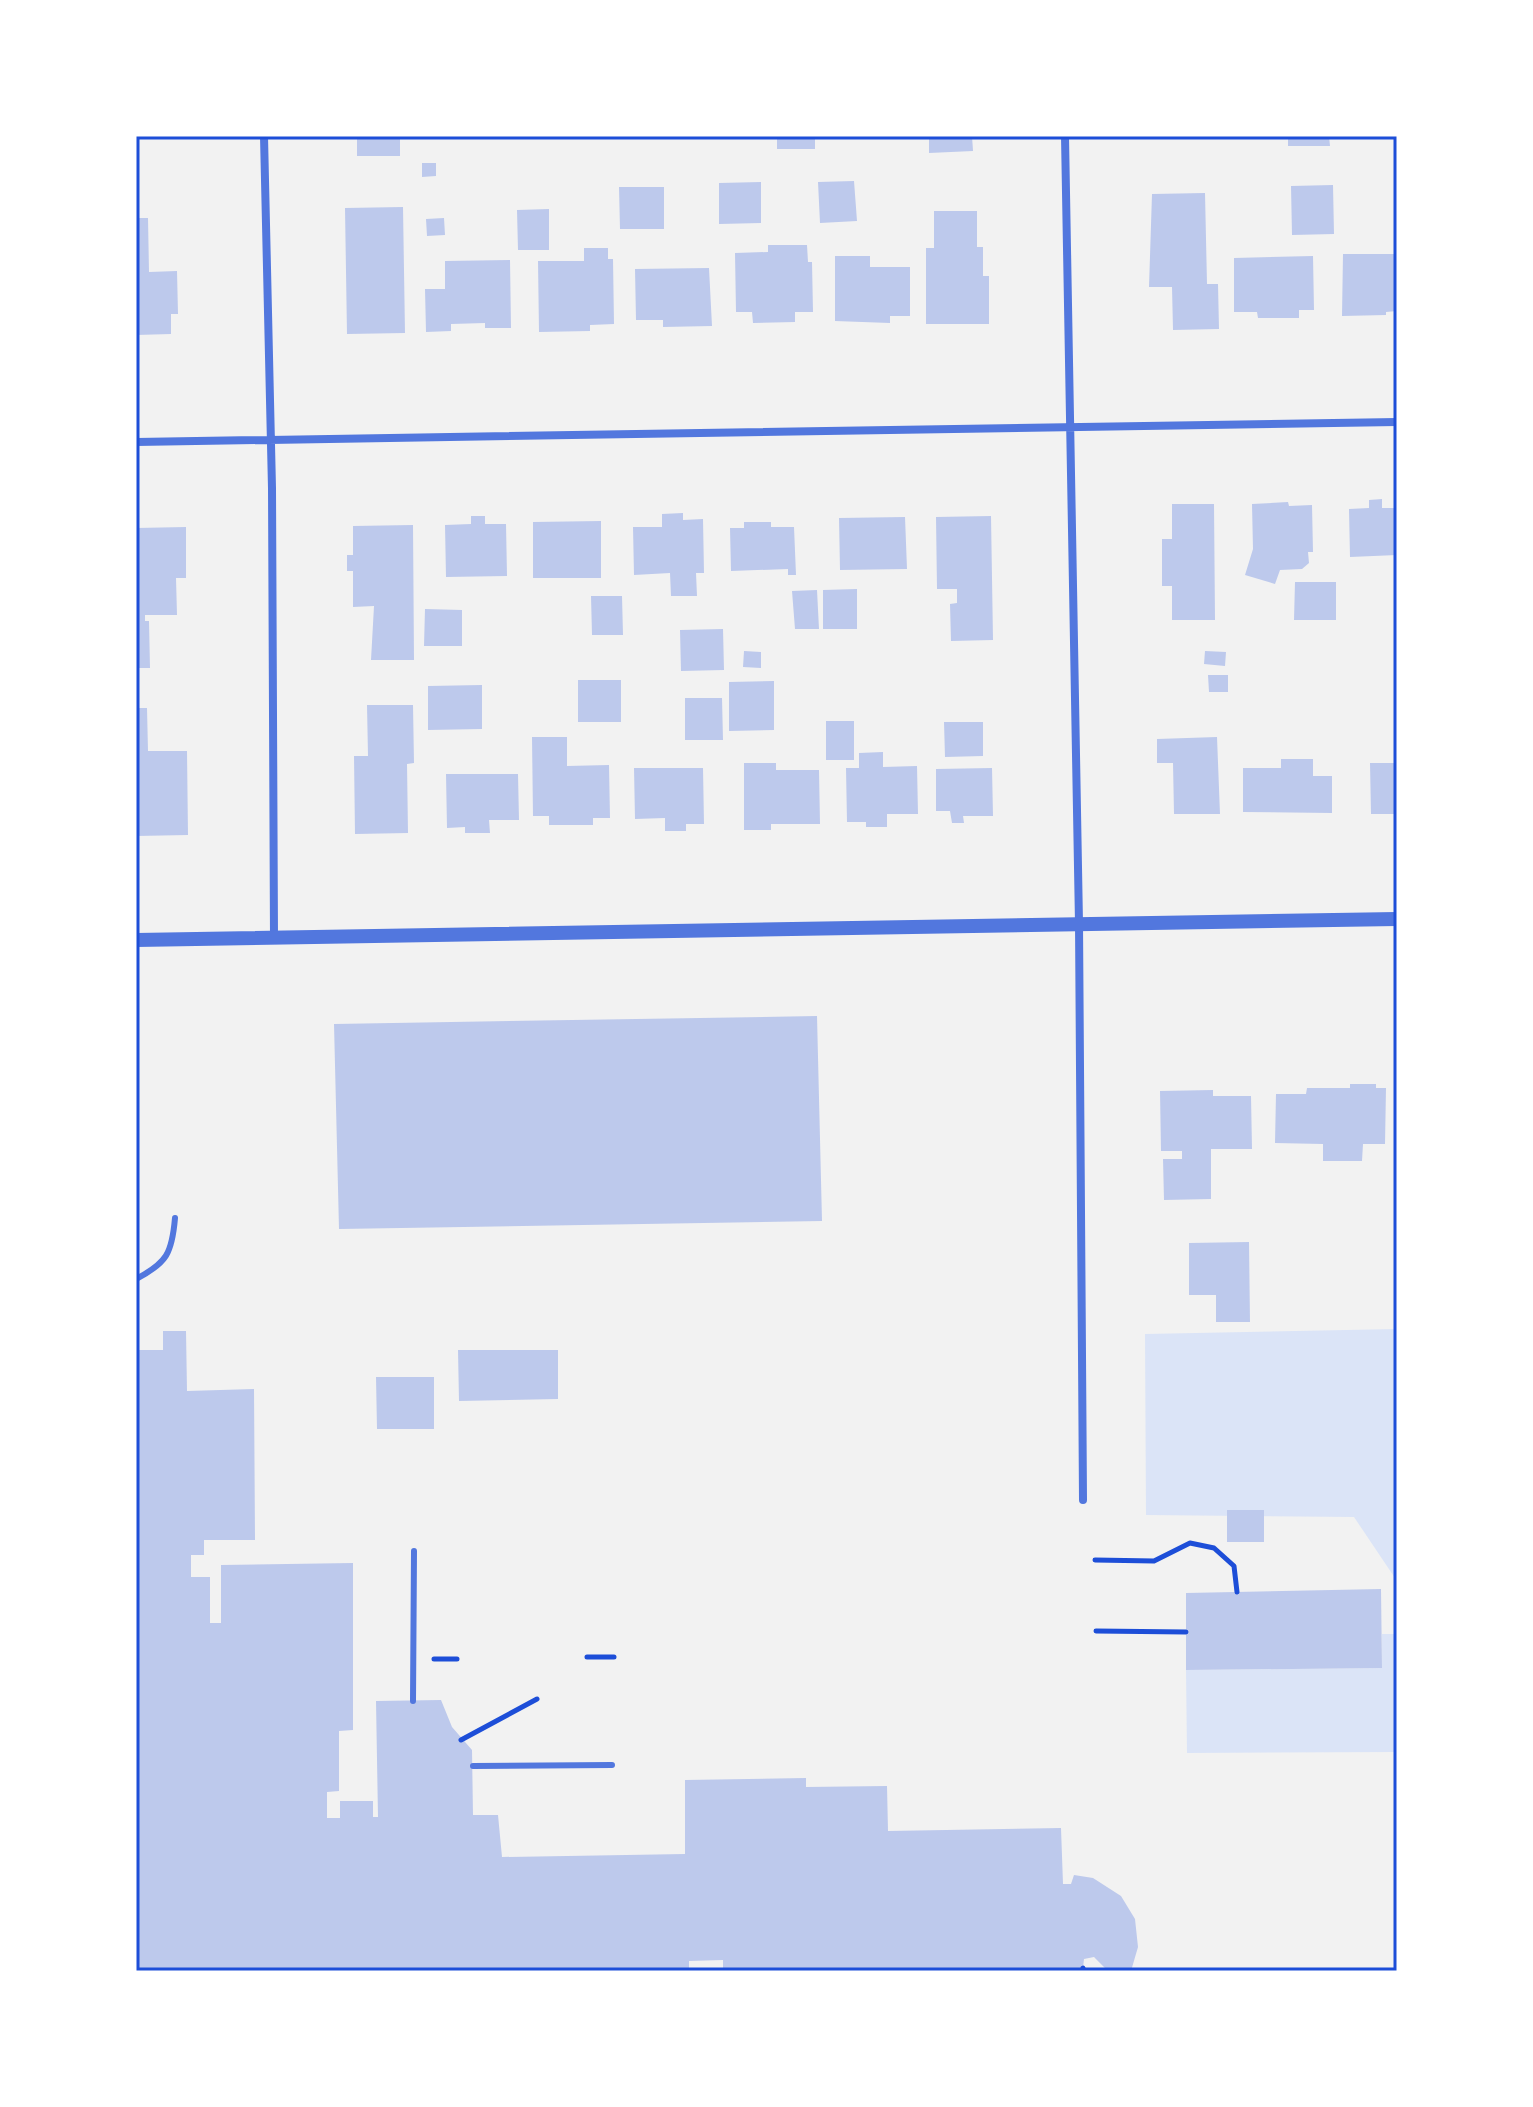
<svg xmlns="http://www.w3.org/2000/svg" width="1533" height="2107" font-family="'IBM Plex Sans',sans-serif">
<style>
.green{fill:#dbe4f7}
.building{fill:#bdc9ec}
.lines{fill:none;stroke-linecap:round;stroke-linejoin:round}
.path{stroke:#1d4ed8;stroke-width:5}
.service{stroke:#5277de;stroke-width:6}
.minor{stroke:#5277de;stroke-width:8}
.tertiary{stroke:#5277de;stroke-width:14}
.neatline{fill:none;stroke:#1d4ed8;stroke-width:3}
</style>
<rect width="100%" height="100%" fill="#f2f2f2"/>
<path class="green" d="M1397 1329V1581L1354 1517 1146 1515 1145 1334Z
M1382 1634H1395V1752L1187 1753 1186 1670 1382 1668Z"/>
<path class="building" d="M357 136H400V156H357Z
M777 136H815V149H777Z
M929 136H972L973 151 929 153Z
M1288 136H1329L1330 146H1288Z
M422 163H436V176L422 177Z
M854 181 857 221 820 223 818 182Z
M761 182V223L719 224V183Z
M1333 185 1334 234 1292 235 1291 186Z
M619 187H664V229H620Z
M1205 193 1207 284H1218L1219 329 1173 330 1172 287H1149L1152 194Z
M403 207 405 333 347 334 345 208Z
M549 209V250H518L517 210Z
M934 211H977V247H983V276H989V324H926V248H934Z
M136 218H148L149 272 177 271 178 314H171V334L136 335Z
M444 218 445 235 427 236 426 219Z
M768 245H807L808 262H812L813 312H795V322L753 323 752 312H736L735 253 768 252Z
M584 248H608V259H613L614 324 590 325V331L539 332 538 261H584Z
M1343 254H1397V311L1386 312V315L1342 316Z
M835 256H870V267H910V316H890V323L835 321Z
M1313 256 1314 310H1299V318H1258L1257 312H1234V258Z
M510 260 511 328H485V323L451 324V331L426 332 425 289H445V261Z
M709 268 712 326 663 327V320H636L635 269Z
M1382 499V508H1397V555L1350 557 1349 509 1369 508V500Z
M1288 502 1289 506 1312 505 1313 552H1308L1309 563 1302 569 1280 570 1275 584 1245 575 1253 549 1252 504Z
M1172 504H1214L1215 620H1172V586H1162V539H1172Z
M683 513V520L703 519 704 573H696L697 596H671L670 573 634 575 633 527H662V514Z
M471 516H485V524H506L507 576 446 577 445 525 471 524Z
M991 516 993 640 951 641 950 604 957 603V589H937L936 517Z
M905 517 907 569 840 570 839 518Z
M601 521V578H533V522Z
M744 522H771V527H794L796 575H788V569L731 571 730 528H744Z
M413 525 414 660H371L374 606 353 607V571H347V555H353V526Z
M186 527V578H176L177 615H145V621H149L150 668H136V528Z
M1295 582H1336V620H1294Z
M857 589V629H823V590Z
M817 590 819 629H795L792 591Z
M591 596H622L623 635H592Z
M425 609 462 610V646H424Z
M723 629 724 670 681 671 680 630Z
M744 651 761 652V668L743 667Z
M1205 651 1226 652 1225 666 1204 664Z
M1208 675H1228V692H1209Z
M578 680H621V722H578Z
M774 681V730L729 731V682Z
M482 685V729L428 730V686Z
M685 698H722L723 740H685Z
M367 705H413L414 763 407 764 408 833 355 834 354 756H368Z
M136 708H147L148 751H187L188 835 136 836Z
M826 721H854V760H826Z
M944 722H983V756L945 757Z
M532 737H567V766L609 765 610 818H593V825H549V816H533Z
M1217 737 1220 814H1174L1173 763H1157V739Z
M883 752V767L917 766 918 814H887V827H866V822H847L846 768H859V753Z
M1281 759H1313V776H1332V813L1243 812V768H1281Z
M744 763H776V770H819L820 824H771V830H744Z
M1370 763H1397V814H1371Z
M634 768H703L704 824H686V831H665V818L635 819Z
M992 768 993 816H963L964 823H952L950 811H936V769Z
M446 774H518L519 820H489L490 833H465V827L447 828Z
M817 1016 822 1221 339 1229 334 1024Z
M1350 1084H1376V1088H1386L1385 1144H1363L1362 1161H1323V1144L1275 1143 1276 1094H1306L1307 1088H1350Z
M1213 1090V1096H1251L1252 1149H1211V1199L1164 1200 1163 1159H1182V1151H1161L1160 1091Z
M1249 1242 1250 1322H1216V1295H1189V1243Z
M163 1331H186L187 1391 254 1389 255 1540H204V1555H191V1577H210V1623H221V1565L353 1563V1730L339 1731V1791L327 1792V1818H340V1801H373V1817H378L376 1701 441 1700 452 1727 472 1750 473 1815H498L502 1857 685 1854V1780L806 1778V1787L887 1786 888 1831 1061 1828 1063 1884H1071L1074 1875 1093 1878 1121 1896 1135 1919 1138 1947 1131 1971H1108L1094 1957 1084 1959 1083 1968 944 1971H723V1960L689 1961V1971H136V1350H163Z
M458 1350H558V1399L459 1401Z
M376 1377H434V1429H377Z
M1227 1510H1264V1542H1227Z
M1381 1589 1382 1668 1186 1670V1593Z"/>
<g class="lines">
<path class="path" d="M1095 1560 1154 1561 1190 1543 1214 1548 1234 1566 1237 1592
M1096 1631 1186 1632
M587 1657H614
M434 1659H457
M461 1740 537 1699
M1083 1968 1084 1971"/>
<path class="service" d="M136 1279C167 1263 172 1253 175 1218
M413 1701 414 1551
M473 1766 612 1765"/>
<path class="minor" d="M264 136 272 488 274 938
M1065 136 1079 923 1083 1500
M136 442 1397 422"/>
<path class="tertiary" d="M136 940 1397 919"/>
</g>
<rect width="1533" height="2107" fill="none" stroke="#ffffff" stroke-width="276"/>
<rect x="138" y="138" width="1257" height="1831" class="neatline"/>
</svg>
